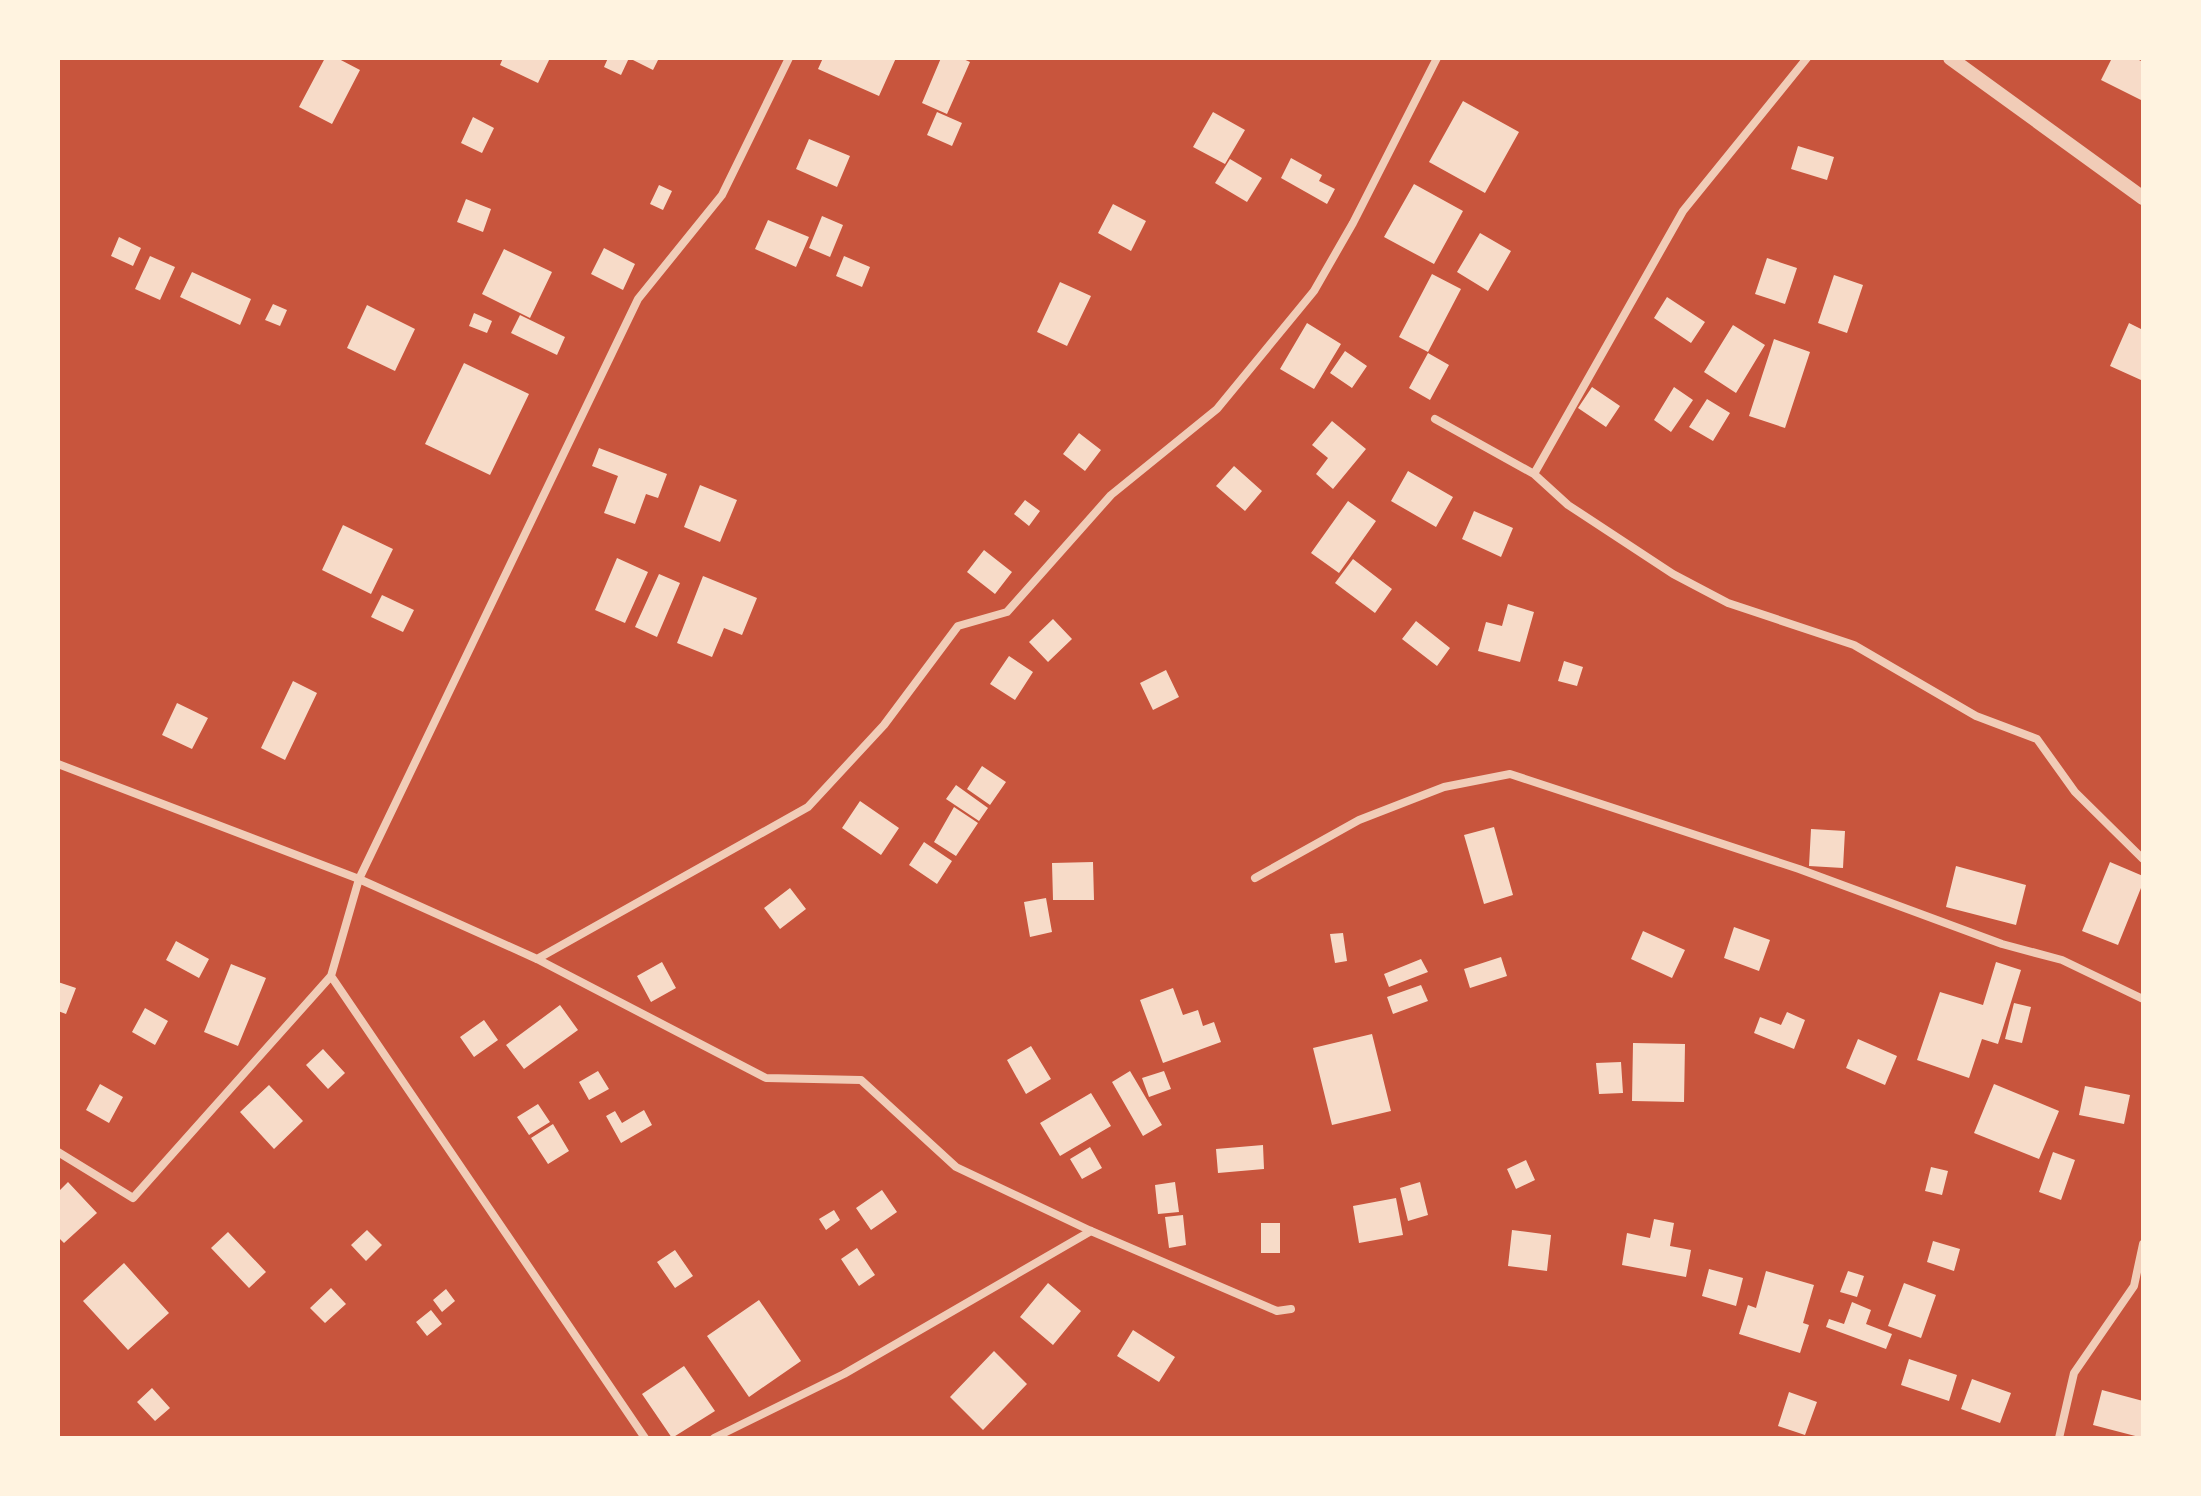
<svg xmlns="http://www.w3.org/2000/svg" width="2201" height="1496" font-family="Raleway,sans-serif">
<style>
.building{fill:#f7dbc8}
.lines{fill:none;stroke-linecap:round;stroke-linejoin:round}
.minor{stroke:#f1ccb7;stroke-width:8}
.tertiary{stroke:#f1ccb7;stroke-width:14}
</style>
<rect width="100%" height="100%" fill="#c8553d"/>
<path class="building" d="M325 58H337L360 70 332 124 299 107Z
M503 58H550L538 83 500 65Z
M608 58H629L621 75 604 67Z
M629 58H659L653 70Z
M823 58H896L879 96 818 69Z
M941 58H961L970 62 947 114 922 103Z
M2112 58H2135L2143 62V101L2101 80Z
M1463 101 1519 132 1485 193 1429 162Z
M937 112 962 123 952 146 927 135Z
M1213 112 1245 130 1225 164 1193 147Z
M473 117 494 128 482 153 461 143Z
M809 139 850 156 837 187 796 169Z
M1798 146 1834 157 1827 180 1791 169Z
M1291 158 1322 175 1319 181 1335 189 1327 204 1281 178Z
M1230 159 1262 178 1247 202 1215 183Z
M1414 184 1463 211 1434 264 1384 237Z
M659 185 672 191 663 210 650 204Z
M466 199 491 209 483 232 457 222Z
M1113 204 1146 221 1131 251 1098 233Z
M822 216 843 225 830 257 809 248Z
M768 220 809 237 796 267 755 249Z
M1480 233 1511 251 1488 291 1457 272Z
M119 237 141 248 133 266 111 256Z
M604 248 635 264 623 290 591 274Z
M504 249 552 272 530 318 482 294Z
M150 256 175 267 160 300 135 289Z
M844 256 870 267 862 287 836 276Z
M1767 258 1797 268 1785 304 1755 294Z
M192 272 251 299 240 325 180 297Z
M1432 274 1461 289 1428 352 1399 337Z
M1834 275 1863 285 1847 333 1818 323Z
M1060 282 1091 296 1067 346 1037 332Z
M1667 297 1705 322 1691 343 1654 318Z
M273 304 287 310 280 326 265 320Z
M367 305 415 329 395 371 347 348Z
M474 313 492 321 487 333 469 326Z
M520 315 565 337 557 355 511 333Z
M1307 323 1341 344 1314 389 1280 369Z
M2129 323 2143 330 2141 380 2110 366Z
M1733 325 1765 345 1736 393 1704 372Z
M1774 339 1810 352 1785 428 1749 416Z
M1345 351 1367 366 1352 388 1330 373Z
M1428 353 1449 365 1430 400 1409 388Z
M464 363 529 394 490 475 425 444Z
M1592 387 1620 406 1606 427 1578 408Z
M1674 387 1693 400 1671 432 1654 420Z
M1707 399 1730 413 1713 441 1689 427Z
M1332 421 1366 449 1333 489 1316 474 1328 458 1312 445Z
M1079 433 1101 450 1085 471 1063 454Z
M599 448 667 474 658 498 646 494 635 524 604 513 618 476 592 466Z
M1234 466 1262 491 1245 511 1216 486Z
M1408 471 1453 497 1436 527 1391 501Z
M700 485 737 500 720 542 684 527Z
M1025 500 1040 511 1029 526 1014 514Z
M1348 501 1376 521 1339 573 1311 553Z
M1474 511 1513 528 1501 557 1462 539Z
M343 525 393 549 371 594 322 570Z
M984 550 1012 572 995 594 967 572Z
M617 558 648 572 625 623 595 610Z
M1353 559 1392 589 1375 613 1335 583Z
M659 574 680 583 657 637 635 627Z
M703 576 757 598 742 635 724 628 712 657 677 643Z
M382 595 414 610 403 632 371 617Z
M1508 604 1534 612 1520 662 1478 651 1486 622 1502 626Z
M1053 619 1072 639 1048 662 1029 642Z
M1416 621 1450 648 1437 666 1402 639Z
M1009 656 1033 672 1015 700 990 684Z
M1564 661 1583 667 1577 686 1558 681Z
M1166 670 1179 697 1153 710 1140 683Z
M293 681 317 693 285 760 261 748Z
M177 703 208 718 192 749 162 735Z
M982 766 1006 782 990 805 967 789Z
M956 785 988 808 979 821 946 799Z
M860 801 899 828 881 855 842 828Z
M954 807 978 823 956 856 934 842Z
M1494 827 1513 895 1484 904 1464 835Z
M1811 829 1845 831 1843 868 1809 866Z
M924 842 952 861 937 884 909 865Z
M1093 862 1094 900H1053L1052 863Z
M2110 862 2143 876V883L2118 945 2082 931Z
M1956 866 2026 885 2016 925 1946 907Z
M790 888 806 909 780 929 764 908Z
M1046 898 1052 932 1030 937 1024 902Z
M1734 927 1770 940 1759 971 1724 958Z
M1643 931 1685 950 1672 978 1631 959Z
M1343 933 1347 961 1335 963 1330 934Z
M176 941 209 959 199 978 166 960Z
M1501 957 1507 976 1470 988 1464 969Z
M1421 959 1428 972 1389 987 1384 974Z
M662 962 676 988 651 1002 637 976Z
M1996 962 2021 970 1998 1044 1982 1039 1969 1078 1917 1060 1940 992 1983 1005Z
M231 964 266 978 238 1046 204 1032Z
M58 982 76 988 66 1014 58 1011Z
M1421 985 1428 1001 1393 1014 1387 997Z
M1173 988 1183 1015 1198 1010 1203 1026 1214 1022 1221 1042 1163 1063 1140 1000Z
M2014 1003 2031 1007 2022 1043 2005 1039Z
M560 1005 578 1030 524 1069 506 1045Z
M145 1008 168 1021 155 1045 132 1032Z
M1787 1012 1805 1020 1794 1049 1754 1033 1760 1017 1781 1025Z
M484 1020 498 1040 474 1057 460 1037Z
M1372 1034 1391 1111 1332 1125 1313 1048Z
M1858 1039 1897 1056 1885 1085 1846 1068Z
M1633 1043 1685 1044 1684 1102 1632 1101Z
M1031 1046 1051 1079 1026 1094 1007 1060Z
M323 1049 345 1073 328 1089 306 1065Z
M1621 1062 1623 1093 1599 1094 1596 1063Z
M598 1071 609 1089 589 1100 579 1082Z
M1130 1071 1162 1125 1143 1136 1112 1082Z
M1164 1071 1171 1089 1149 1097 1142 1078Z
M100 1084 123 1097 109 1123 86 1110Z
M1994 1084 2059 1111 2039 1159 1974 1133Z
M269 1085 303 1121 274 1149 240 1112Z
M2085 1086 2130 1095 2124 1124 2079 1115Z
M1091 1093 1111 1126 1060 1156 1040 1123Z
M538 1104 550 1122 529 1135 517 1117Z
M644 1110 652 1125 621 1143 606 1116 615 1111 622 1123Z
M553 1124 569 1151 548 1164 531 1138Z
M1263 1145 1264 1169 1218 1173 1216 1149Z
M1090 1147 1102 1168 1082 1179 1070 1159Z
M2053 1152 2075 1160 2061 1200 2039 1192Z
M1526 1160 1535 1180 1516 1189 1507 1169Z
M1931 1167 1948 1171 1942 1195 1925 1191Z
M68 1182 97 1213 64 1243 58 1237V1192Z
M1175 1182 1179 1212 1158 1214 1155 1185Z
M1420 1182 1428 1215 1408 1221 1400 1188Z
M882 1190 897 1212 871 1230 856 1208Z
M1396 1198 1403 1235 1359 1243 1353 1206Z
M834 1210 840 1220 826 1230 819 1219Z
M1183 1215 1186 1245 1169 1248 1165 1217Z
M1654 1219 1674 1223 1670 1246 1691 1250 1686 1277 1622 1265 1627 1233 1650 1238Z
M1261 1223H1280V1253H1261Z
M367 1230 382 1245 366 1261 351 1245Z
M1512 1230 1551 1235 1547 1271 1508 1266Z
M228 1232 266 1272 249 1288 211 1248Z
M1933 1241 1960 1249 1954 1271 1927 1262Z
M857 1248 875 1275 859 1286 841 1259Z
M675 1250 693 1276 675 1288 657 1262Z
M124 1263 169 1313 128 1350 83 1301Z
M1709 1269 1743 1278 1736 1306 1702 1296Z
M1766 1271 1814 1285 1803 1323 1809 1325 1800 1353 1739 1334 1748 1305 1756 1308Z
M1848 1271 1864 1276 1857 1297 1840 1292Z
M1048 1283 1081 1311 1053 1345 1020 1317Z
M1904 1283 1936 1295 1921 1338 1888 1326Z
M331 1288 346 1304 325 1323 310 1308Z
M446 1289 455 1301 442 1312 433 1300Z
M759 1300 801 1361 749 1397 707 1336Z
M1852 1302 1871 1310 1866 1324 1892 1334 1886 1349 1826 1327 1829 1319 1844 1324Z
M431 1310 442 1324 427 1336 416 1322Z
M1133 1330 1175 1357 1159 1382 1117 1356Z
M994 1351 1027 1384 983 1430 950 1397Z
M1909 1359 1957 1375 1949 1401 1901 1385Z
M684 1366 715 1411 672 1438 642 1394Z
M1972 1379 2011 1393 2000 1423 1961 1409Z
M152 1388 170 1408 155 1421 137 1402Z
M2102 1390 2143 1401V1438L2093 1425Z
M1789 1392 1817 1402 1805 1435 1778 1426Z"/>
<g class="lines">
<path class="minor" d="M1435 419 1534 474 1568 505 1673 574 1728 603 1854 645 1976 716 2037 739 2075 792 2143 859
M1534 474 1683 211 1807 58
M58 764 359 879 537 959 766 1078 861 1080 956 1167 1091 1231 1277 1311 1291 1309
M1255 878 1359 820 1444 787 1510 774 1799 869 2002 944 2062 960 2143 999
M537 959 808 807 884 725 958 626 1007 612 1111 495 1217 409 1314 291 1353 223 1437 58
M331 976 645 1438
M58 1152 133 1198 331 976 359 879 638 299 722 195 789 58
M714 1438 844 1374 1091 1231
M2059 1438 2074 1373 2134 1286 2143 1244"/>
<path class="tertiary" d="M1950 58 2143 198"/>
</g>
<rect width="2201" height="1496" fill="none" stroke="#fff3e0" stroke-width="120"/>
</svg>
